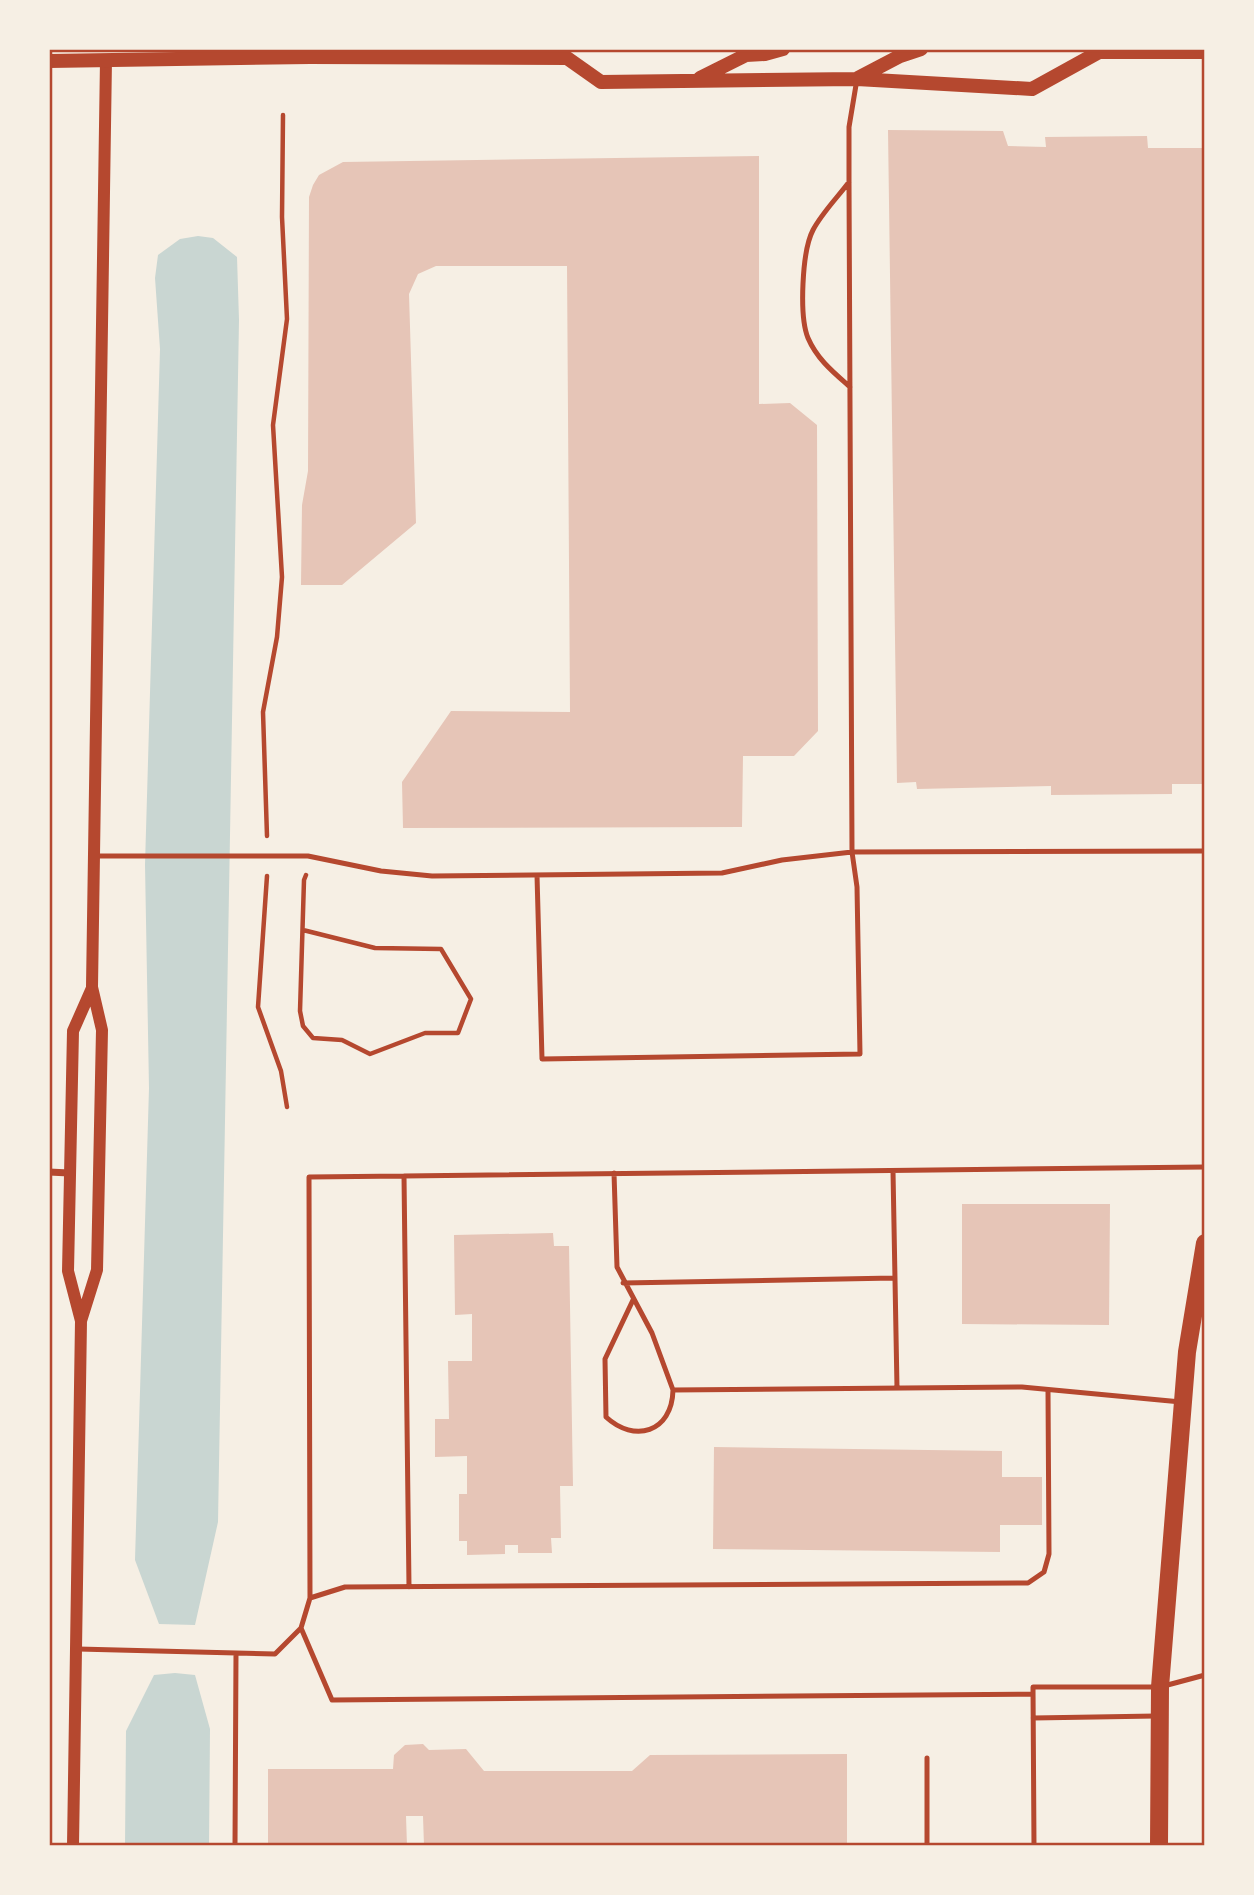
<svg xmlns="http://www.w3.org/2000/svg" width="1254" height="1895" font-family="'Source Sans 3',sans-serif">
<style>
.water{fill:#c9d6d2}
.building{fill:#e6c5b7}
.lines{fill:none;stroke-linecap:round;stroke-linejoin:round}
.path{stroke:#b5482f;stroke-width:4.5}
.service{stroke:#b5482f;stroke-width:5}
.minor{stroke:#b5482f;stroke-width:7}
.tertiary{stroke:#b5482f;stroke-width:12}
.secondary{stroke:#b5482f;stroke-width:14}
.primary{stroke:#b5482f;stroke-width:18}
.neatline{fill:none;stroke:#b5482f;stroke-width:2.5}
</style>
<rect width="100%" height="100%" fill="#f6efe4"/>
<path class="water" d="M198 236 213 238 237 257 239 320 218 1522 195 1625 159 1624 135 1560 149 1088 145 865 160 349 155 278 158 255 180 239Z
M175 1673 195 1675 210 1729 209 1846H125L126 1731 154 1675Z"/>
<path class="building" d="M888 130 1003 131 1008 146 1046 147 1045 137 1147 136 1148 148H1205V784H1172V794L1051 795V786L917 789 916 782 897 783Z
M759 156V404L790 403 817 425 818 731 794 756H743L742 827 403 828 402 782 451 711 570 712 567 266H436L418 274 409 294 416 523 342 585H301L302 505 308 471 309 197 313 185 319 175 343 162Z
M962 1204H1110L1109 1325 962 1324Z
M553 1233 554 1246H569L573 1486H560L561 1538H551L552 1553H518V1545H505V1554L467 1555V1541H459V1494H467V1456L435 1457V1419H449L448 1361H472V1314L455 1315 454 1235Z
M714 1447 1002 1451V1477H1042V1525H1000V1552L713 1549Z
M423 1744 429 1750 466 1749 484 1771H632L650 1755 847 1754V1846H424L423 1816H406L407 1846H268V1769H393L394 1755 405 1745Z"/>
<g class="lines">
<path class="path" d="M267 836 263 712 277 637 282 577 273 425 287 319 282 217 283 115
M267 876 258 1007 281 1071 287 1107
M303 930 375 948 441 949 471 999 458 1033H425L370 1054 342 1040 313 1038 303 1026 300 1011 304 880 306 875"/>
<path class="service" d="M849 182C837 198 822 213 813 230 802 251 799 316 808 338 817 359 833 372 850 387
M95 856H308L381 871 432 876 722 873 782 860 852 852 1205 851
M537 875 542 1059 860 1054 857 887 852 852 849 182V127L857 79
M893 1171 897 1388
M614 1173 617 1267 652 1333 673 1390 1022 1387 1181 1402
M404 1176 1205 1167
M623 1283 894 1278
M633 1300 605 1359 606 1417C634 1443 672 1433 673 1390
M310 1598 309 1177 404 1176 409 1587
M301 1628 332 1700 1033 1694
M78 1649 275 1654 301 1628 310 1598 345 1587 1028 1583 1044 1572 1049 1554 1048 1391
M1033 1718 1156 1716
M927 1758V1846
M235 1846 236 1653
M1034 1846 1033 1687H1160L1205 1675"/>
<path class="minor" d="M49 1172 69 1173"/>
<path class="tertiary" d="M81 1321 97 1270 102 1030 92 987 106 60
M73 1846 81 1321 68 1271 73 1031 92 988"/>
<path class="secondary" d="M1091 50 1099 52H1205
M49 61 310 57 567 58 601 82 857 79 1032 89 1099 52
M700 78 746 55 765 54 783 49
M858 78 900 56 921 49"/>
<path class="primary" d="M1159 1846 1160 1687 1187 1352 1205 1243"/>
</g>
<rect width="1254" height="1895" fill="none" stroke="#f6efe4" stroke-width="102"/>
<rect x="51" y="51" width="1152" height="1793" class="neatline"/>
</svg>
